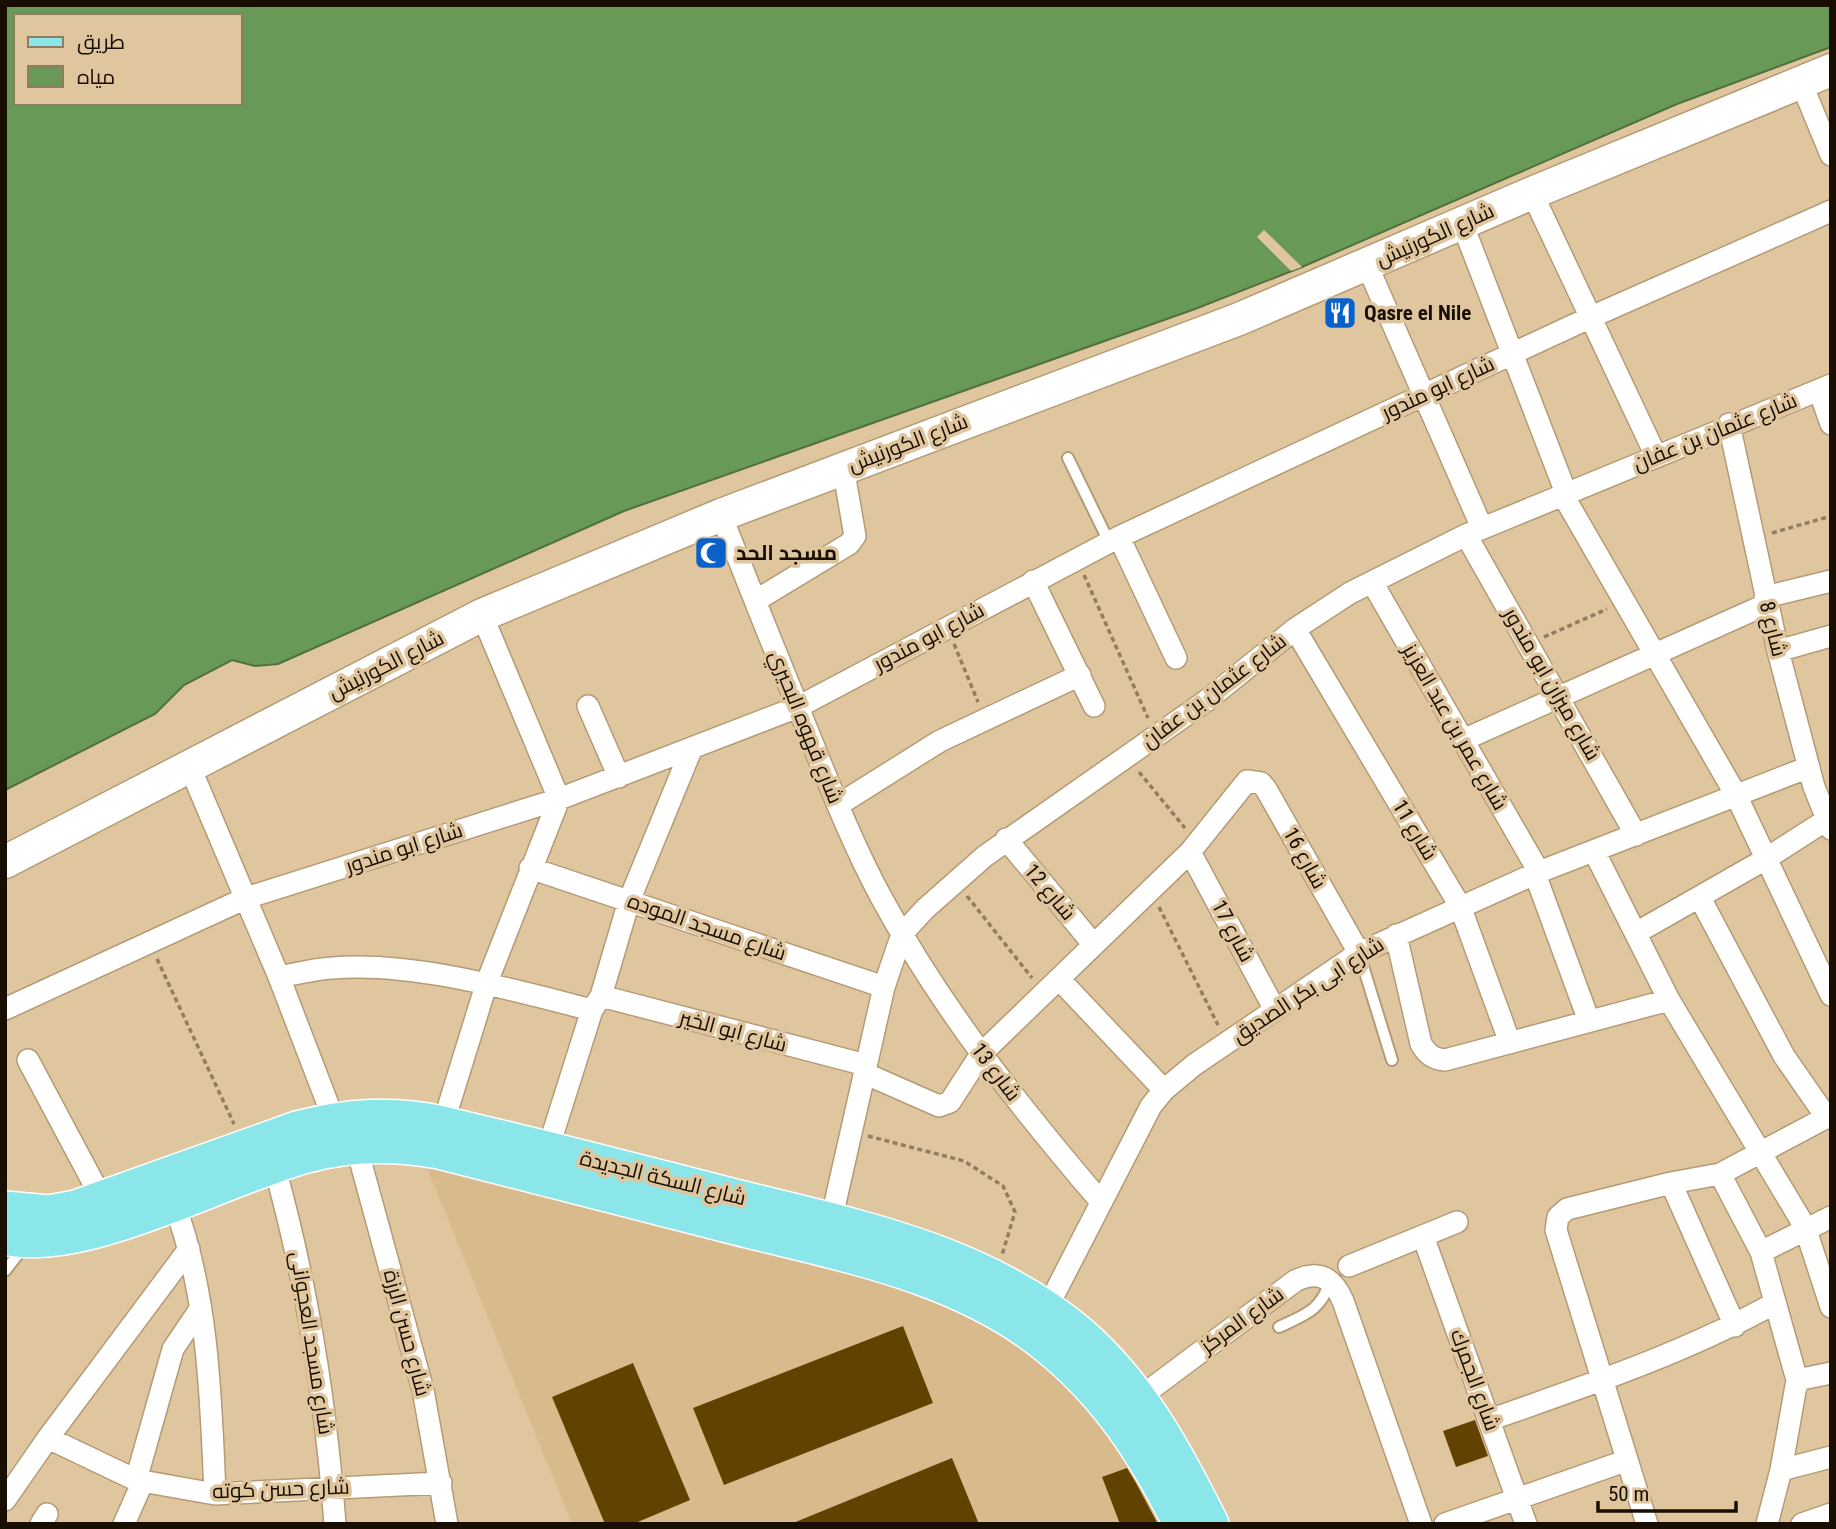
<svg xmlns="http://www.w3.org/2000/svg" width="1836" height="1529" font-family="'Roboto Condensed',Cairo,sans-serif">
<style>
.built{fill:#d9ba8c}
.water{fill:#699957;stroke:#51703e;stroke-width:2;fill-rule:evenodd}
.pier{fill:#e0c69e}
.building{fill:#624200}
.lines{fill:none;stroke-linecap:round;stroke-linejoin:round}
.service-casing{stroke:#b59b75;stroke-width:14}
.minor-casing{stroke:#b59b75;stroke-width:24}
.secondary-casing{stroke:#b59b75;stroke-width:35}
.primary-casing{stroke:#fff;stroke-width:38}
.path{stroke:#917e60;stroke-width:3.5;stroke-dasharray:5 3.5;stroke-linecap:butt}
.service{stroke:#fff;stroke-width:10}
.minor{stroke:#fff;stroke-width:21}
.secondary{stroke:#fff;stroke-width:32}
.primary{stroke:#8ae6e9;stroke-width:35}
.labels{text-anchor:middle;stroke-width:7;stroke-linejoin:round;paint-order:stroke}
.street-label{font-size:21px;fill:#180f02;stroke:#e0c69e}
.poi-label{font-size:21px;font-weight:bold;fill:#180f02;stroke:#e0c69e;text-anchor:start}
</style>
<rect width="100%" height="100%" fill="#e0c69e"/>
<path class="built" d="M426 1165 811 1255 950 1305 1035 1351 1086 1396 1172 1524H572Z"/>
<path class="water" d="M5 5H1831V47L1677 104 1302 267 1195 309 624 511 278 664 255 666 232 660 184 685 155 714 5 790ZM16 16H240V103H16Z"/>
<path class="pier" d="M1264 230 1302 267 1291 271 1257 237Z"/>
<path class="building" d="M903 1326 933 1403 724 1485 693 1408Z
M633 1363 690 1500 633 1524H605L552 1397Z
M1475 1420 1488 1456 1456 1467 1443 1431Z
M952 1458 979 1524H793V1523Z
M1127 1468 1136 1483 1158 1524H1120L1102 1477Z"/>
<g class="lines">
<defs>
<path id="service" d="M1068 458 1109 542
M1359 953 1392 1060
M5 1271 26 1244
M1279 1327C1307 1314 1320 1311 1331 1280"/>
<path id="minor" d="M1800 80 1831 155
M1532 193 1656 456
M1462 223 1566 493
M1367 265 1482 528
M1819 390 1831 424
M1729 424 1778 651 1814 787 1831 829
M1563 495 1736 795 1831 995
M721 515C751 591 781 666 812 742 833 794 854 847 881 897 941 1008 1019 1106 1101 1202
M1466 535 1636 835
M1119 537 1176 658
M1033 581 1094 706
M1372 582 1539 872
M1765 597 1831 581
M755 601 849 544 855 536 843 467
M1295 629 1460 906 1510 1043
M1778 651 1831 636
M588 706 619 777
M1463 740 1767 604
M189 765 279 977 334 1120
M838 805 940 741 1080 675
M1006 839 1094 945
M1594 851 1669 1000 1805 1227 1831 1307
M1190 852 1275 1010
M530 868 884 987
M1535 874 1589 1021
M1700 898 1784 1056 1827 1118
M1636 933 1764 860 1831 817
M1396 935 1421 1044C1427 1054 1433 1059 1445 1060L1669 1000
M279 977C296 974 314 969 332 968 412 961 514 990 592 1010
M1059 979 1164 1090
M601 996 866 1065
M5 1009 246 898 559 799 798 707 1119 537 1589 318 1831 211
M28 1060 102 1199
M864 1073 939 1106 950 1102 981 1054 1190 852 1247 781 1261 783 1266 789 1359 953
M443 1124 487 982 559 799 482 615
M356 1145 423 1390 447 1524
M548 1149 592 1010 601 996 629 901 691 750
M274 1165C307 1283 326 1402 335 1524
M1720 1174 1761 1252
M1671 1183 1735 1326
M174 1203C208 1294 211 1397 215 1494
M831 1221 884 987 902 934 925 909 985 856 1206 701 1295 629 1350 593 1466 535 1831 385
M1423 1236 1526 1524
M1349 1266 1457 1222
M1047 1308 1151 1106 1164 1090 1194 1065 1359 953 1539 872 1809 767
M1797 1380 1831 1373
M1139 1398 1295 1281C1319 1269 1333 1278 1343 1301L1421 1524
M1489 1420C1586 1386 1685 1353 1775 1303
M48 1438 136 1480 215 1494 441 1483
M1781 1470 1831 1457
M136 1480 173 1349 200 1309
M5 1500 48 1438 189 1249
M41 1524 47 1514
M124 1524 143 1481
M1445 1524 1625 1461
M1647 1524 1556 1230 1558 1217 1567 1209 1671 1183 1720 1174 1831 1115
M1767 1524 1781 1470 1797 1380 1761 1252 1831 1217
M1802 1524 1831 1514"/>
<path id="secondary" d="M5 862 482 615 721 515 1239 319 1532 193 1831 70"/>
<path id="primary" d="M5 1209 49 1213 76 1208 297 1129C348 1116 392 1113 443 1124 541 1147 638 1172 735 1197 856 1227 982 1251 1080 1334 1140 1386 1176 1454 1211 1524
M5 1237C85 1256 226 1176 307 1155 351 1143 394 1143 439 1151 538 1176 637 1201 736 1227 842 1254 958 1274 1045 1344 1107 1393 1146 1454 1181 1524"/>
</defs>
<use href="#service" class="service-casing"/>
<use href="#minor" class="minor-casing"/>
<use href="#secondary" class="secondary-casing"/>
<use href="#primary" class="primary-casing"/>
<path class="path" d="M1772 533 1831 516
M1084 575 1148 718
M1544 637 1607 609
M954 644 978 702
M1139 772 1185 828
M967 896 1032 978
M1159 907 1218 1025
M157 959 234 1124
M868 1136 964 1161 1003 1186 1015 1212 1002 1255"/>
<use href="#service" class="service"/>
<use href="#minor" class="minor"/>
<use href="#secondary" class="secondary"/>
<use href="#primary" class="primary"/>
</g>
<defs>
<symbol id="restaurant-square" viewBox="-11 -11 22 22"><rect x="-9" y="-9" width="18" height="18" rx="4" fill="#0b61ca" stroke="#e0c69e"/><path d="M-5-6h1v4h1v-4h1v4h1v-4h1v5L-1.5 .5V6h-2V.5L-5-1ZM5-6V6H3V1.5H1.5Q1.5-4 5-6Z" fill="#fff"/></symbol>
<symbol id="mosque-square" viewBox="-11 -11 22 22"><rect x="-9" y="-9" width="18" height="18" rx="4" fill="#0b61ca" stroke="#e0c69e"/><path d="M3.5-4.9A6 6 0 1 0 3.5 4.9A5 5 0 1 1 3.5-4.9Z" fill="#fff"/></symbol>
</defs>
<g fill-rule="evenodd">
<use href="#restaurant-square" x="1321" y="294" width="38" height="38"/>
<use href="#mosque-square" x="692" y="534" width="38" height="38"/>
</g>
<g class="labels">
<g class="street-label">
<text transform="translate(1435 235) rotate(-24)" y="7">شارع الكورنيش</text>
<text transform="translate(1438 388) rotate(-25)" y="7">شارع ابو مندور</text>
<text transform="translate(1715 432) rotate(-22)" y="7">شارع عثمان بن عفان</text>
<text transform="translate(908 443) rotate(-21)" y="7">شارع الكورنيش</text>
<text transform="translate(1773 629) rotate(76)" y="7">شارع 8</text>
<text transform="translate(929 637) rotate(-28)" y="7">شارع ابو مندور</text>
<text transform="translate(386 665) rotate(-27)" y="7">شارع الكورنيش</text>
<text transform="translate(1552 684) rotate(60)" y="7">شارع ميزان ابو مندور</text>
<text transform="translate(1214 691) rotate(-37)" y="7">شارع عثمان بن عفان</text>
<text transform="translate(806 727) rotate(68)" y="7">شارع قهوه البحيري</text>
<text transform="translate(1455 727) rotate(60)" y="7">شارع عمر بن عبد العزيز</text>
<text transform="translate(1415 830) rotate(59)" y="7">شارع 11</text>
<text transform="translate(404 848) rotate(-18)" y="7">شارع ابو مندور</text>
<text transform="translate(1305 858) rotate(61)" y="7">شارع 16</text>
<text transform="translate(1050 892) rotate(50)" y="7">شارع 12</text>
<text transform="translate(707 927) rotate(19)" y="7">شارع مسجد الموده</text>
<text transform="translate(1233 931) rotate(62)" y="7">شارع 17</text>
<text transform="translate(1308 990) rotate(-33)" y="7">شارع ابى بكر الصديق</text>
<text transform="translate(733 1031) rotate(15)" y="7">شارع ابو الخير</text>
<text transform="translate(996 1072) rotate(53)" y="7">شارع 13</text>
<text transform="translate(663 1178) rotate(14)" y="7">شارع السكة الجديدة</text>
<text transform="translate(1242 1320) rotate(-36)" y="7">شارع المركز</text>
<text transform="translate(407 1333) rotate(75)" y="7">شارع حسن الرزة</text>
<text transform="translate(312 1343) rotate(81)" y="7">شارع مسجد العجوانى</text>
<text transform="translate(1475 1380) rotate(70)" y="7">شارع الجمرك</text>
<text transform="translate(281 1489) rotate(-2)" y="7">شارع حسن كوته</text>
</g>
<g class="poi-label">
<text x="1364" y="320">Qasre el Nile</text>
<text x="736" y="560">مسجد الحد</text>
</g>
</g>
<rect width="1836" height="1529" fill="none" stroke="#180f02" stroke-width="14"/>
<rect x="14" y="14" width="228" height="91" fill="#e0c69e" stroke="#907d60" stroke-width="2"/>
<rect x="28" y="37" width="35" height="10" fill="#8ae6e9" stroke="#907d60" stroke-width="2"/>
<text x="77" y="49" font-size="21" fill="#180f02">طريق</text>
<rect x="28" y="66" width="35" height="21" fill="#699957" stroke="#907d60" stroke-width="2"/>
<text x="77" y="84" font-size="21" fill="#180f02">مياه</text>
<path d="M1598 1501v10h138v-10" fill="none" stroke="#180f02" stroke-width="3.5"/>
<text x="1608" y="1501" font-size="21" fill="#180f02" stroke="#e0c69e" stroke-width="5" paint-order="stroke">50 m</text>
</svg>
